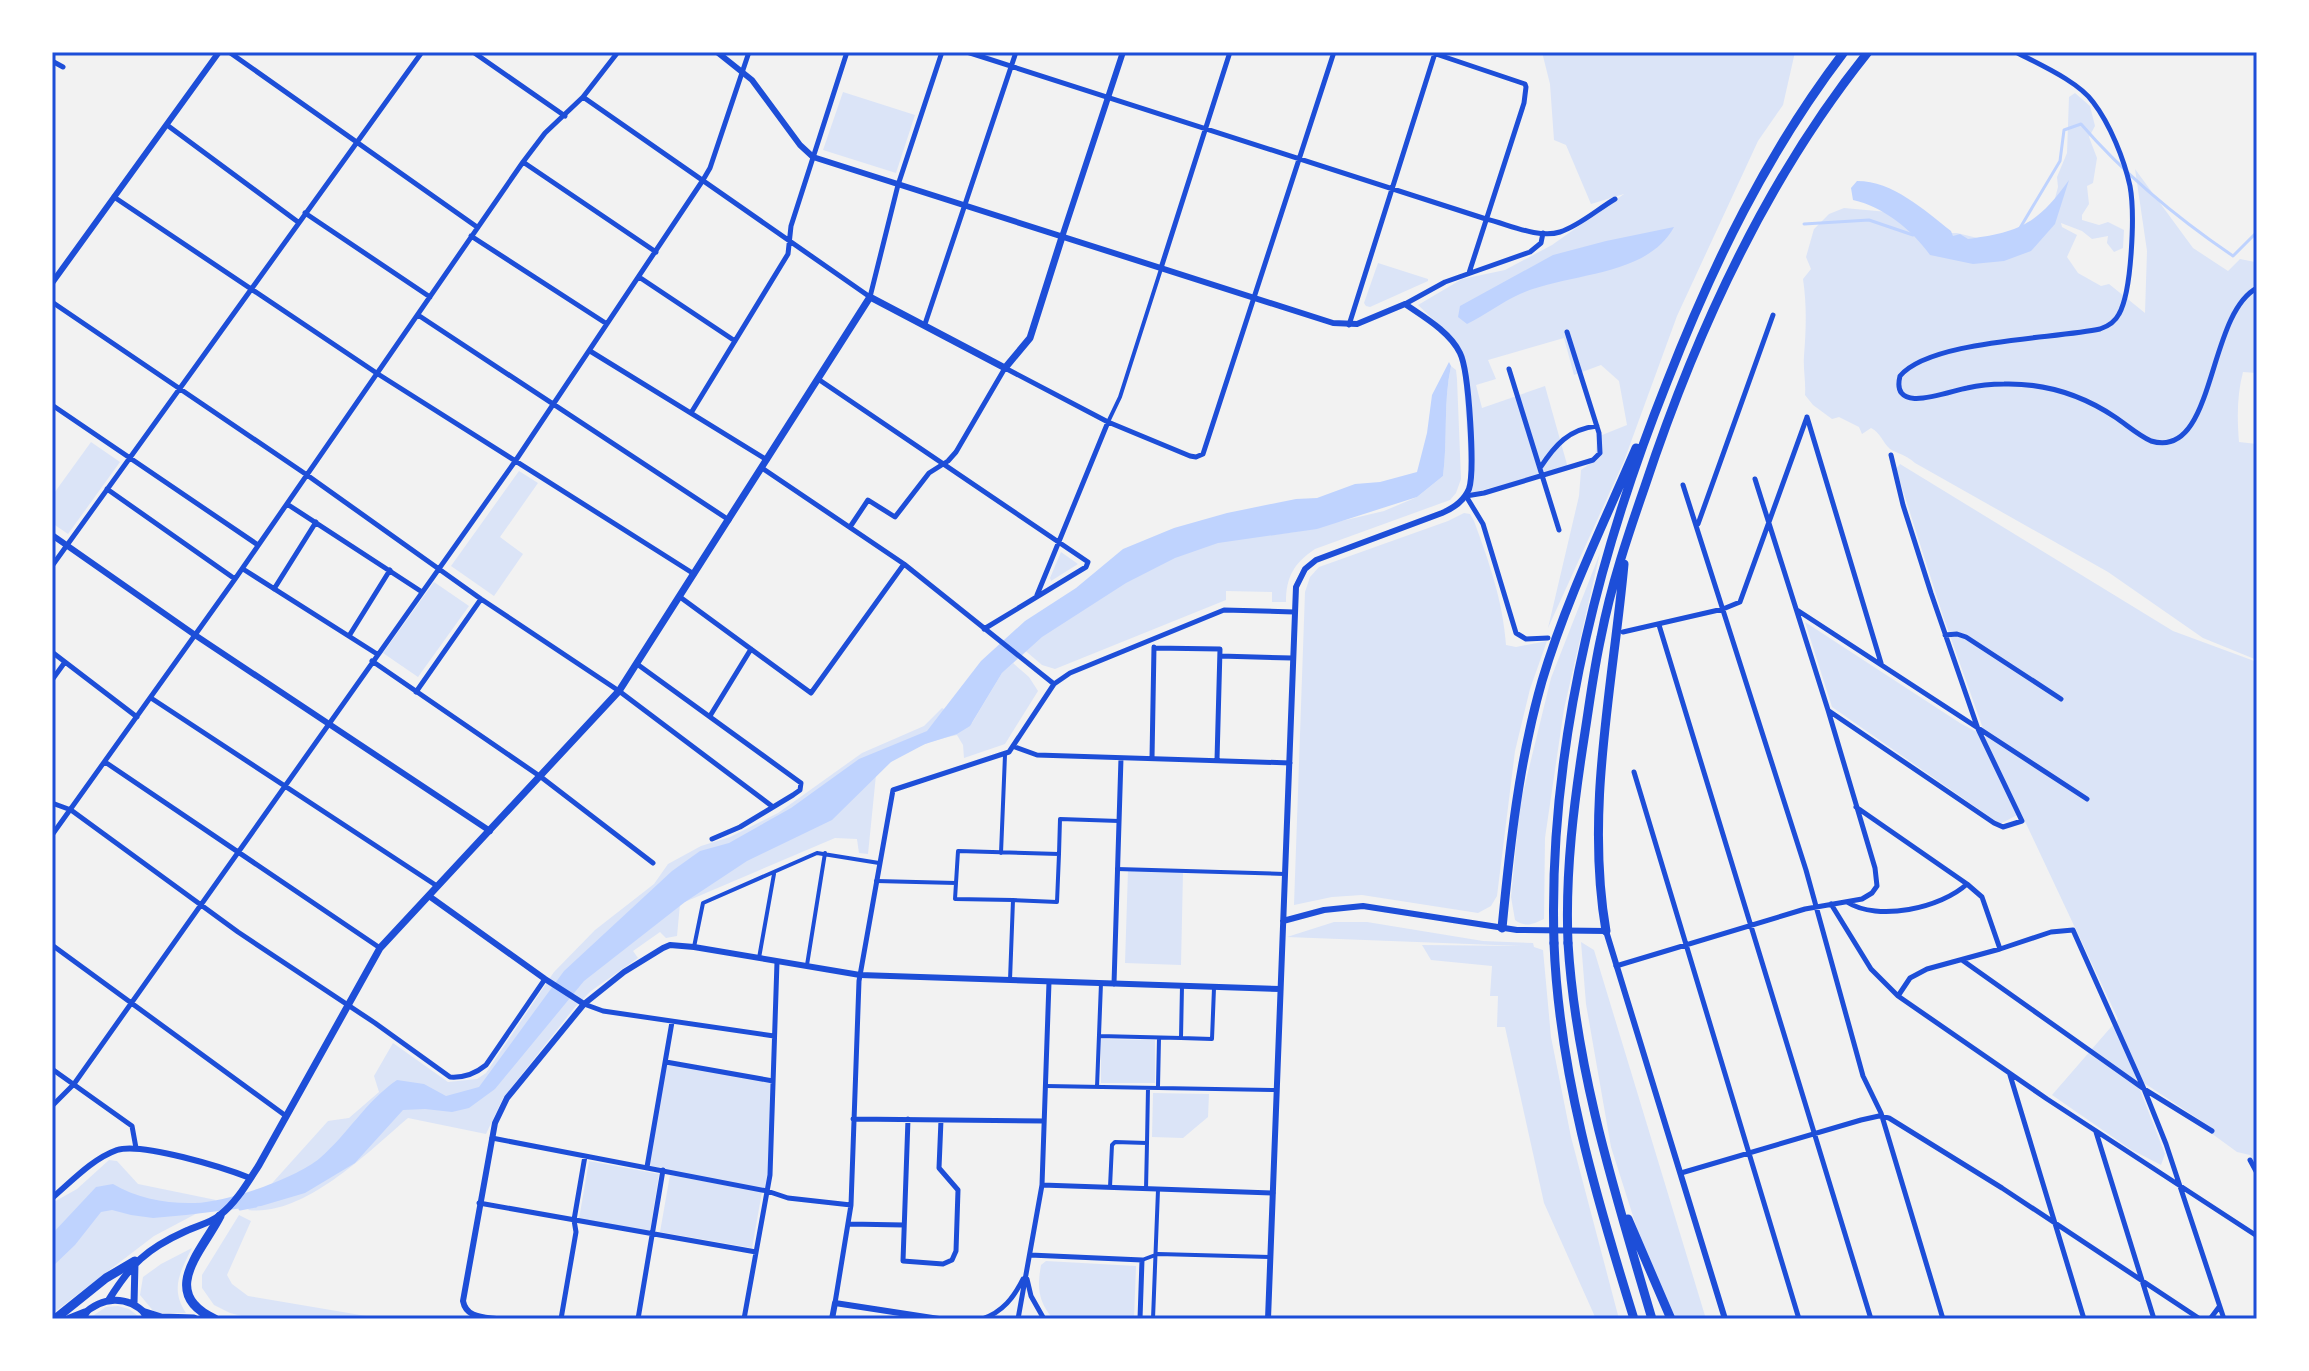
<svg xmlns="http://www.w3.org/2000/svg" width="2309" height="1371" font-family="Lato,sans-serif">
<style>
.green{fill:#dbe4f7}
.water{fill:#bfd3fe}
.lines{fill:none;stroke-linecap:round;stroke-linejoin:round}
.stream{stroke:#bfd3fe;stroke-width:3}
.pedestrian{stroke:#1d4ed8;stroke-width:4}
.minor{stroke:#1d4ed8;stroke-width:5}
.tertiary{stroke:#1d4ed8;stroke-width:6}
.secondary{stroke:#1d4ed8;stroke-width:7}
.trunk{stroke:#1d4ed8;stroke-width:9}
.motorway{stroke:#1d4ed8;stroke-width:9}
.neatline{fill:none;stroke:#1d4ed8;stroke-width:3}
</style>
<rect width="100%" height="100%" fill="#f2f2f2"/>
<path class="green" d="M1542 52H1795L1783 105 1758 141 1677 316 1624 461 1548 628 1579 496 1581 470 1595 460 1597 437 1627 425 1619 381 1601 365 1574 375 1564 338 1488 360 1496 379 1476 385 1482 408 1545 386 1568 468 1471 493 1462 357 1449 334 1418 305 1462 279 1505 270 1552 245 1624 194 1591 204 1566 145 1554 140 1550 84Z
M843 92 915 115 896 173 823 150Z
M2075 93 2090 106 2095 126 2089 137 2097 158 2093 183 2087 186 2089 204 2082 215V220L2099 225 2108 222 2124 230 2123 248 2114 252 2107 243 2108 236 2092 239 2082 231 2061 223 2062 227 2077 235 2067 257 2078 273 2101 286 2109 284 2145 313 2147 251 2135 169 2193 248 2228 271 2240 259 2255 262 2257 260V373L2243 372C2237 395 2237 417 2239 442L2257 444V660L2203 638 2108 572 1915 463C1905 454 1898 454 1890 449 1882 442 1881 433 1871 428L1862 434 1859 427 1839 417 1832 419 1813 405 1805 395C1806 382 1803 369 1804 356 1806 330 1807 306 1803 279L1811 269 1806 257 1814 229 1829 214 1844 208 1921 215 1948 233H1957L2006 245 2044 214 2054 202 2058 187 2057 177 2067 153 2069 97Z
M1378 263 1428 279V281L1370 307 1366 306 1364 303Z
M1451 366 1456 370 1457 379 1461 479 1456 493 1450 500 1315 549C1294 563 1286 577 1286 602H1272V592L1226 591V600L1055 669 1042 665 1015 642 1165 548 1295 532 1384 511 1417 497 1443 476C1448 439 1443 403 1451 366Z
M91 442 120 462 68 534 52 523V496Z
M1900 464 2173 631 2257 662V1167L2250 1155 2237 1152 2211 1133 2212 1128 2135 1077 2165 1154 2161 1165 2130 1149 2052 1095 2118 1019 2021 813 2000 824 1832 707 1805 622 1960 723 1986 737 1943 616 1896 469Z
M519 471 538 483 500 537 523 554 494 596 451 566Z
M1464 513 1470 514 1474 521C1489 562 1503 601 1506 645L1516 647 1547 641 1530 689 1515 751 1497 896 1491 906 1478 913 1362 895 1332 897 1294 905 1305 592 1310 577 1319 567 1448 521Z
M1061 552 1078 564 1051 581 1050 578Z
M1600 553 1564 709 1545 838 1544 919C1533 924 1526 928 1515 920L1511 897 1520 805 1551 678Z
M434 582 469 606 418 677 383 653Z
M1013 663 1029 677 1038 691 1005 744 964 758 963 745 957 735C928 741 896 753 876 775L868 854 859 853 857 839 835 838 680 904 677 936 666 938 660 932 633 951 638 958 591 991 575 1007 503 1098 486 1134 408 1118C368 1152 304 1217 248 1210L328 1121 349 1118 379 1092 374 1076 393 1043 448 1082 477 1079 486 1073 554 972 595 930 654 884 668 864 701 846 730 837 778 813 862 753 924 726 942 708 972 723 1002 673Z
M1128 870 1183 872 1181 965 1125 963Z
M1334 922H1367L1483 941 1533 943 1534 947 1543 950 1551 1037 1571 1137 1619 1319H1596L1544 1203 1505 1027H1497L1498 996H1490L1492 966 1431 960 1422 945 1521 946 1287 937Z
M1581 942 1594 950 1706 1319H1671L1646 1257 1611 1147 1586 1004Z
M1101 1039 1155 1040V1083H1101Z
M666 1062 773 1081 767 1191 647 1167Z
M1153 1093 1209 1094 1208 1117 1183 1138 1152 1137Z
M109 1160 117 1161 138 1184 216 1200 207 1208 154 1236 52 1314V1203L77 1189Z
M589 1161 659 1174 650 1231 579 1219Z
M670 1175 762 1192 752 1248 660 1232Z
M239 1215 251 1221 227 1275 232 1284 248 1296 384 1319H253L230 1313 214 1305 202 1288V1275Z
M192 1248C180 1272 170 1289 186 1313H155L140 1295 143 1277 161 1264Z
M1046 1261 1136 1266 1134 1319H1053C1038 1301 1037 1288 1041 1265Z
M118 1306 129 1309 142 1319H88L106 1307Z"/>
<path class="water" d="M2069 180 2055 224 2031 251 2004 261 1973 264 1930 255C1912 230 1884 207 1853 200L1851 188 1857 181C1893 181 1924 210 1951 231L1953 236 1960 234 1968 239C2021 232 2038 223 2069 180Z
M1674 227C1646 278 1569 272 1520 294 1502 302 1485 315 1467 324L1458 317 1460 306 1553 255 1606 241Z
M1449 362 1451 366C1443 403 1448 439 1443 476L1417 497 1317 529 1218 543 1175 558 1126 583 1042 637 1002 673 970 726 957 734 925 744 891 762 832 820 747 861 685 902 584 981 495 1089 469 1108 452 1112 425 1109 403 1110 355 1163 305 1193 261 1206 186 1215 153 1218 131 1215 112 1210 101 1212 75 1245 52 1267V1234L96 1187 113 1184C136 1198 167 1204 195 1203 227 1202 295 1179 320 1158 348 1134 366 1101 397 1080L424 1084 446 1096 479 1087 564 971 672 871 700 851 729 843 791 808 859 759 927 731 981 661 1025 621 1076 588 1123 549 1174 528 1227 513 1296 499 1317 498 1355 484 1380 482 1417 472 1427 433 1432 395Z"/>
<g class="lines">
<path class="stream" d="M1804 224 1869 220 1913 235
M2020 228 2060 161 2064 130 2081 124C2125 175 2177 218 2233 256L2257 232
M240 1209 256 1206"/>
<path class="pedestrian" d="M1108 422 1120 397 1161 269
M1001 853 1005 755
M1117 869 1285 874
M876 881 956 883 955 899 1013 900 1010 980
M956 883 958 851 1059 854 1060 819 1119 821
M1013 900 1057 902 1059 854
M694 947 703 903 817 853 879 863
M759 958 774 874
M807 965 825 853
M1099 1036 1181 1038 1182 986
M1181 1038 1212 1039 1214 988
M1046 1086 1275 1090
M1097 1087 1101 983
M1158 1087 1159 1038
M1110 1187 1112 1145 1115 1142 1147 1143 1148 1088
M1146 1189 1147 1143
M1142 1260 1158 1254 1270 1257
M1153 1319 1158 1190"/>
<path class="minor" d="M229 52 477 227
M473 52 565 116
M967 52 1486 219C1508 224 1538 239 1560 232 1579 226 1598 209 1615 199
M1430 52 1525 84 1526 87 1524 103 1469 273
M2016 52C2038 64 2078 81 2093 102 2110 124 2124 159 2130 186 2135 213 2132 291 2119 314 2115 322 2109 326 2100 329 2053 339 1930 340 1900 376 1890 416 1949 391 1967 388 1980 385 1992 384 2004 384 2044 383 2082 395 2115 417 2127 425 2138 435 2151 441 2216 461 2206 315 2257 288
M52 61 63 67
M583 97 870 297 898 185 942 52
M167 125 298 222
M523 162 656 252
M114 197 378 374 694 574
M305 213 430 297
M471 236 607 324
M1161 268 1230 52
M639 277 735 341
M52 302 307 475 481 599 619 691 773 807
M1405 304 1445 282 1530 252 1541 243 1543 233
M418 315 729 520
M925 324 1016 52
M1349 325 1435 53
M590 351 767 460
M1509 369 1559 530
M818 379 1088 562 1086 567 984 629
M52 405 258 545
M691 413 788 254 791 226 847 52
M1807 417 1881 663
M762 468 904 564 1054 684
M1540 468C1555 445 1569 429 1597 426
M1683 485 1806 870 1863 1076 1881 1113 1943 1319
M107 489 235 579
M1466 496 1484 493 1593 460 1600 453 1599 433 1567 332
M1466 496 1483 524 1516 633 1526 639 1548 638
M287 504 422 592
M1698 524 1773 315
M850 527 868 500 895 517 929 473 948 461 956 452 1005 368 1108 422 1190 456 1196 457 1203 454 1334 52
M52 566 422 52
M243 569 377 654
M274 589 316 522
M1037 595 1108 422
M680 597 811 693 904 564
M1797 610 2087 799
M1659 625 1871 1319
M1623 632 1723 609 1740 602 1807 417
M1945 635 1957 634 1966 637 2061 699
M349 636 390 570
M1154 648 1220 649 1217 760
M52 652 137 717
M1220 656 1292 658
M372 661 541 777 653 863
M637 664 801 783 800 790 793 795 740 827 712 839
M52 680 65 662
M416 692 481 599
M151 698 437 886
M1829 711 1994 823 2003 827 2022 821 1978 729 1931 593 1903 505 1891 455
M710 716 751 649
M1015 747 1037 755 1290 763
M1152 758 1154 647
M105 762 380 948
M1634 772 1799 1319
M52 803 71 810 238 932 375 1023 450 1077C464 1078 475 1074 486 1065L545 979
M1856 807 1967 884
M52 835 235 579 523 162 545 133 583 97 618 52
M1847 902C1878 922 1941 908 1967 884L1982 897 2000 949
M1831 904 1871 969 1898 996 2047 1099 2257 1236
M52 945 286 1116
M1962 960 2144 1089 2212 1131
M1616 966 1805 909 1862 899 1872 893 1877 886 1875 868 1828 710 1755 479
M1114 984 1121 758
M1898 996 1910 978 1927 969 2000 949 2051 932 2073 930 2144 1089 2166 1144 2224 1319
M584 1004 603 1011 774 1036
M666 1062 773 1081
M52 1069 132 1126 136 1148
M2010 1075 2084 1319
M52 1106 74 1084 516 460 703 180 710 168 749 52
M853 1119 1044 1121
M908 1119 903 1261 943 1264 952 1260 956 1251 958 1190 939 1168 941 1120
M2096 1132 2154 1319
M492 1138 767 1191 788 1198 851 1205
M2250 1160 2257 1173
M647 1167 672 1022
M1681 1173 1861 1120 1879 1116 1889 1118 2002 1188 2200 1319
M1042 1185 1273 1193
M479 1203 756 1252
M849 1224 904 1225
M1030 1255 1142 1260 1140 1319
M1027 1279 1031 1296 1044 1319
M835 1303 851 1205 859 981 893 790 1009 752 1054 684 1070 673 1224 610 1294 612
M561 1319 576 1232 574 1220 585 1156
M638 1319 663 1170
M744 1319 770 1175 777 962
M982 1319C1003 1312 1014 1297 1023 1279
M1018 1319 1042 1185 1049 982
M2210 1319 2219 1307"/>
<path class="tertiary" d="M717 52 752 80 800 145 813 157 1333 323 1357 324 1405 304C1424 317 1450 332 1460 353 1469 371 1475 471 1469 489 1464 501 1454 508 1442 513L1316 560 1305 569 1296 587 1268 1319
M1062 237 1123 52
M52 283 219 52
M52 535 195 635 490 831
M429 896 545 979 584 1004
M1283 921 1324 910 1363 906 1517 930 1606 931 1725 1319
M52 1198C72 1181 92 1159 117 1150 142 1142 225 1168 250 1178
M496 1319C481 1317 466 1317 463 1301L495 1123 507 1098 584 1004 624 972 663 948 670 945 694 947 860 975 1280 989
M832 1319 835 1303 939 1319"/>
<path class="secondary" d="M108 1301C131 1264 146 1249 186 1231 196 1226 211 1223 220 1215 236 1203 248 1182 259 1165L380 948 619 691 870 297 1005 368 1030 338 1062 237
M134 1304 135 1263
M83 1315C102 1296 127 1295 146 1314"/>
<path class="trunk" d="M1554 943C1559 1072 1596 1197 1634 1319
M1568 943C1576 1072 1616 1196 1652 1319
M1628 1219 1671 1319
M145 1313 161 1318 194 1319
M55 1319 106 1278 135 1261
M70 1319 85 1313
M215 1319C157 1293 203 1250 220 1216"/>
<path class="motorway" d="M1502 928C1510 845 1519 761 1542 681 1566 600 1603 525 1636 448
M1606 931C1585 809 1613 685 1624 564
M1554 943C1548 751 1596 560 1667 382 1713 264 1767 153 1844 52
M1568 943C1565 872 1574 802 1585 732 1590 700 1594 668 1601 637 1611 585 1628 535 1645 486 1696 332 1766 179 1868 52"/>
</g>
<rect width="2309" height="1371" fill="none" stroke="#ffffff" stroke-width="108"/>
<rect x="54" y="54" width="2201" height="1263" class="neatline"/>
</svg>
